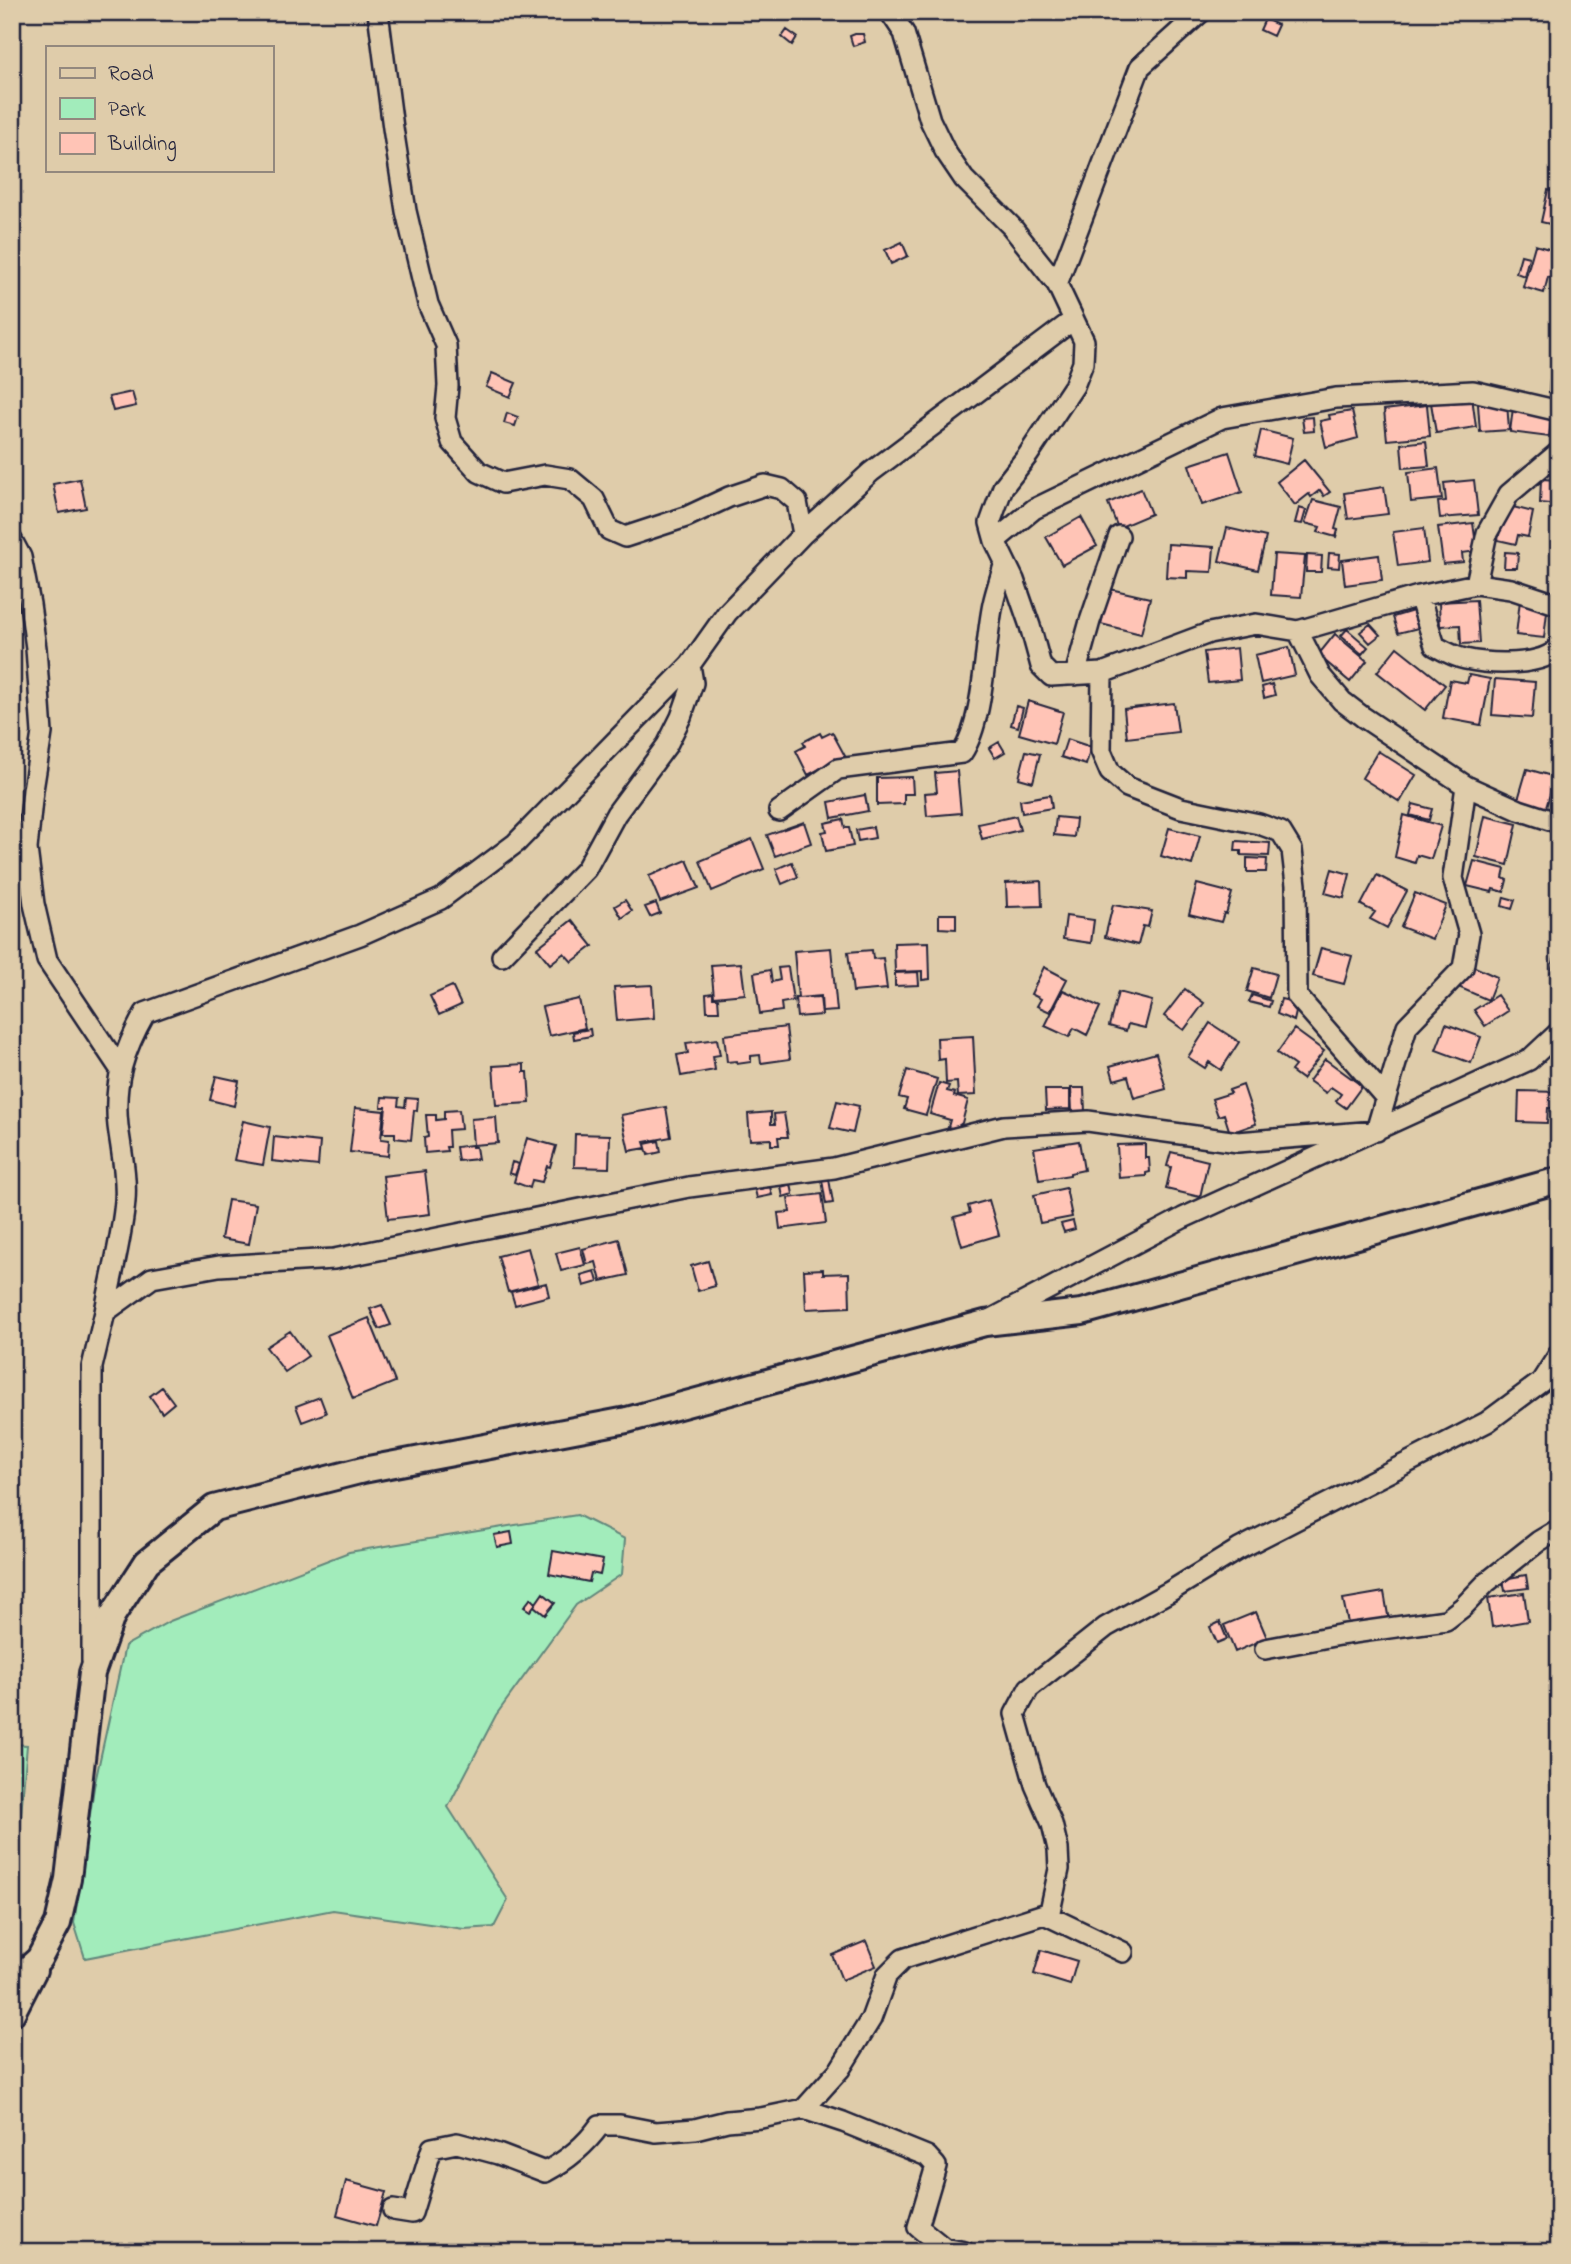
<svg xmlns="http://www.w3.org/2000/svg" width="1571" height="2264" font-family="'Indie Flower',sans-serif">
<style>
.green{fill:#a2ecbb;stroke:#62877b;stroke-width:2}
.building{fill:#ffc4b6;stroke:#22223b;stroke-width:2}
.lines{fill:none;stroke-linecap:round;stroke-linejoin:round}
.minor-casing{stroke:#22223b;stroke-width:24}
.tertiary-casing{stroke:#22223b;stroke-width:30}
.minor{stroke:#dfccaa;stroke-width:19}
.tertiary{stroke:#dfccaa;stroke-width:24}
</style>
<rect width="100%" height="100%" fill="#dfccaa"/>
<filter id="ink" filterUnits="userSpaceOnUse"><feTurbulence type="fractalNoise" baseFrequency=".0143" numOctaves="2"/><feDisplacementMap in="SourceGraphic" scale="14" xChannelSelector="R" yChannelSelector="G"/><feConvolveMatrix kernelMatrix="1 2 1 2 8 2 1 2 1" color-interpolation-filters="sRGB"/></filter>
<g filter="url(#ink)">
<path class="green" d="M577 1515 625 1539 622 1574 576 1605 496 1715 448 1807 508 1900 494 1927 464 1929 333 1910 85 1958 74 1923 94 1787 125 1646 170 1621 349 1552Z
M12 1744 27 1745 17 1861 12 1860Z"/>
<path class="building" d="M1265 19 1278 25 1273 36 1260 30Z
M787 30 797 37 792 45 782 37Z
M855 34H863L865 42 853 46 850 36Z
M1548 190 1559 192V226L1541 222Z
M902 242 908 256 891 264 885 250Z
M1535 245 1559 252V280L1548 277 1544 293 1523 287Z
M1521 255 1529 257 1524 276 1516 273Z
M1552 351 1559 352V393L1549 392Z
M492 373 516 383 510 397 486 387Z
M132 392 136 406 113 411 109 397Z
M1472 397 1476 427 1436 433 1431 403Z
M1507 403 1509 430 1480 432 1478 404Z
M1427 405 1430 436 1387 440 1384 410Z
M1513 408 1552 412 1549 437 1510 432Z
M1352 411 1358 438 1326 447 1320 421 1330 419 1329 415Z
M507 413 518 417 515 426 504 423Z
M1313 417 1314 431 1304 432 1302 418Z
M1261 430 1293 438 1287 464 1255 456Z
M1426 441 1429 466 1403 468 1401 444Z
M1229 452 1242 492 1202 505 1189 465Z
M1304 460 1330 492 1324 496 1320 490 1311 497 1309 494 1295 505 1277 482Z
M1438 468 1442 499 1411 502 1408 472Z
M80 479 86 508 59 513 53 484Z
M1541 479 1559 480V505L1540 503Z
M1474 480 1478 515 1440 518 1438 502 1446 501 1444 483Z
M1384 487 1388 514 1348 519 1344 493Z
M1141 489 1151 514 1118 528 1108 503Z
M1313 500 1341 507 1335 529 1338 530 1336 537 1318 532 1320 527 1305 523Z
M1505 505 1533 512 1528 537 1518 535 1516 544 1498 540Z
M1299 508 1306 510 1302 524 1295 523Z
M1081 517 1097 546 1062 565 1046 537Z
M1473 523 1477 551 1462 553 1463 562 1443 564 1438 527Z
M1227 528 1266 537 1258 570 1219 561Z
M1424 528 1428 562 1398 566 1393 532Z
M1555 541H1559V564H1555Z
M1168 544 1214 547 1212 572 1187 571V578L1166 577Z
M1505 552 1518 553 1517 568H1504Z
M1329 553 1340 554 1339 568 1328 567Z
M1274 554 1305 556 1301 597 1271 595Z
M1307 555 1322 556 1321 572H1306Z
M1379 555 1382 580 1345 585 1342 560Z
M1110 589 1150 598 1141 634 1101 624Z
M1476 600 1479 643 1461 644 1460 625 1440 626 1439 602Z
M1520 600 1548 603 1544 638 1516 635Z
M1413 611 1418 628 1398 633 1393 617Z
M1370 624 1380 635 1370 643 1360 632Z
M1347 629 1368 647 1362 654 1341 636Z
M1335 634 1367 661 1350 682 1318 655Z
M1289 647 1295 675 1261 683 1255 655Z
M1397 647 1445 685 1425 710 1377 672Z
M1237 648 1240 680 1208 683 1204 652Z
M1469 675 1490 679 1481 725 1443 718 1450 680 1467 683Z
M1495 679 1535 682 1532 718 1492 715Z
M1272 684 1275 695 1264 698 1262 687Z
M1028 701 1063 712 1054 744 1019 734Z
M1174 703 1178 732 1127 738 1124 709Z
M1016 706 1023 708 1018 727 1011 725Z
M832 732 845 756 808 775 796 751 805 746 803 742 820 733 822 737Z
M1067 739 1091 747 1086 765 1061 757Z
M999 742 1005 752 995 758 989 748Z
M1026 751 1040 754 1033 782 1019 778Z
M1378 751 1416 775 1400 802 1362 778Z
M1527 769 1555 777 1545 811 1517 803Z
M957 771 961 813 927 816 925 793 937 792 935 773Z
M912 777 913 794H904V804L877 805V778Z
M865 795 868 811 832 818 829 802Z
M1050 795 1052 808 1022 813 1020 800Z
M1413 804 1432 809 1429 820 1410 815Z
M1404 815 1441 826 1431 859 1417 855 1415 863 1395 857Z
M1016 816 1020 830 982 839 978 824Z
M1485 816 1517 824 1508 865 1476 857Z
M1056 817 1076 819 1074 837 1054 835Z
M843 819 845 828H849L853 846 826 851 822 832 827 831 825 823Z
M804 822 811 843 775 856 767 835Z
M873 827 875 838 858 841 856 830Z
M1169 828 1200 836 1192 865 1161 856Z
M752 839 764 869 712 891 700 861Z
M1236 841 1270 843 1269 856 1241 855V851H1235Z
M1247 858 1267 859 1266 872H1247Z
M687 860 699 888 660 902 649 876Z
M1474 861 1505 869 1503 878 1507 880 1504 892 1493 889 1492 892 1467 886Z
M792 862 798 877 782 884 776 869Z
M1332 869 1350 874 1344 898 1325 893Z
M1377 875 1407 891 1387 928 1370 919 1375 912 1361 905Z
M1041 881 1042 906 1007 907 1006 883Z
M1197 884 1232 893 1226 914 1224 913 1221 922 1189 914Z
M1415 893 1446 905 1432 939 1401 927Z
M1504 897 1515 900 1512 909 1502 906Z
M625 900 632 911 622 918 615 906Z
M656 903 660 913 650 917 645 907Z
M1113 905 1152 911 1148 927 1143 926 1138 945 1105 937Z
M939 914H956V929L939 928Z
M1066 916 1094 920 1091 943 1063 939Z
M572 920 593 946 572 962 564 953 550 964 537 948Z
M1558 941H1559V974L1551 972Z
M929 942 930 979 922 980V971L895 972 894 943Z
M831 948 837 1011 822 1012 821 996 798 998 794 951Z
M1321 948 1352 956 1344 984 1313 976Z
M872 950 873 959 883 958 887 989 853 992 848 952Z
M741 963 745 994 714 997 711 965Z
M1466 963 1497 977 1488 1000 1456 986Z
M788 967 793 1001 781 1003 782 1011 760 1014 754 973 770 970 772 982 780 980 778 968Z
M1044 967 1067 979 1050 1012 1037 1006 1041 999 1031 994Z
M1254 968 1276 974 1269 998 1247 991Z
M918 972 919 985 895 986V973Z
M652 985 654 1018 617 1021 614 987Z
M452 986 461 1005 439 1015 430 996Z
M1185 989 1204 1003 1184 1030 1164 1016Z
M1063 990 1100 1007 1087 1035 1074 1028 1069 1037 1045 1026Z
M1118 992 1152 1001 1145 1028 1128 1024 1126 1031 1109 1026Z
M713 993V998H718L719 1011H707L706 994Z
M1252 995 1271 1001 1269 1007 1249 1002Z
M1497 995 1508 1011 1485 1026 1474 1010Z
M820 997 822 1015 797 1017 795 998Z
M579 999 585 1028 549 1036 542 1007Z
M1281 999 1298 1003 1294 1021 1277 1014Z
M1210 1023 1239 1042 1221 1070 1209 1062 1205 1068 1188 1057Z
M1446 1024 1481 1037 1471 1063 1436 1050Z
M786 1027 790 1059 761 1063 760 1055 751 1056V1062L737 1064 736 1061 727 1062 724 1035Z
M590 1029 591 1036 574 1039 573 1032Z
M1294 1029 1324 1051 1302 1079 1291 1071 1295 1066 1277 1053Z
M973 1036 976 1095 958 1096 957 1082 946 1083 945 1059 938 1060 937 1038Z
M717 1039 720 1055 713 1056 715 1070 681 1076 677 1055 688 1053 686 1043Z
M1156 1053 1166 1089 1134 1098 1128 1076 1114 1080 1110 1066Z
M1325 1059 1362 1086 1346 1108 1336 1101 1341 1094 1331 1087 1326 1093 1309 1081Z
M524 1064V1072H528L530 1103 496 1105 493 1066Z
M907 1070 937 1079 926 1115 904 1109 907 1099 899 1097Z
M216 1076 239 1081 234 1106 210 1100Z
M939 1083 949 1086 947 1091 955 1093 954 1096 968 1100 962 1123 954 1129 948 1127 950 1120 930 1114Z
M1243 1085 1256 1124 1230 1133 1224 1114 1218 1116 1212 1099 1231 1093 1229 1090Z
M1071 1088H1084L1085 1112H1072Z
M1045 1090H1070V1109L1046 1110Z
M1519 1091 1559 1092 1558 1108H1548L1547 1123 1518 1122Z
M382 1097 399 1098 398 1106 405 1107 406 1098 418 1099 417 1111 414 1110 411 1140 395 1138V1133H383L386 1107H381Z
M837 1101 859 1106 853 1133 830 1128Z
M666 1107 671 1137 644 1142 646 1148 629 1151 621 1115Z
M355 1108 384 1111 381 1139 389 1140 388 1156 350 1152Z
M459 1110 461 1129 448 1130 449 1147H446L447 1151 425 1153 424 1138 428 1137 426 1115H436V1120L444 1119V1111Z
M771 1112V1124H775L774 1114 784 1113 788 1137H778L779 1145H771V1139L750 1140 748 1114Z
M496 1117 498 1143 473 1145 471 1119Z
M243 1121 270 1127 263 1165 234 1160Z
M575 1134 610 1135 609 1168 574 1167Z
M274 1137 320 1142 318 1166 272 1161Z
M527 1138 556 1146 550 1167 547 1166 542 1182 532 1180 530 1188 514 1182Z
M659 1141 661 1152 648 1155 645 1144Z
M1079 1141 1084 1170 1070 1173V1175L1039 1180 1034 1148Z
M1145 1144V1158H1149L1150 1172 1146 1173V1176L1119 1178 1117 1145Z
M472 1145V1147H476L478 1159 458 1161 456 1147Z
M1171 1152 1208 1161 1200 1197 1166 1189 1171 1167 1167 1166Z
M512 1162 519 1164 515 1175 509 1173Z
M425 1171 430 1214 388 1219 383 1176Z
M829 1179 833 1203 826 1204 822 1180Z
M791 1184 793 1194 783 1197 781 1187Z
M770 1187 772 1195 757 1198 755 1190Z
M1066 1188 1072 1217 1040 1223 1034 1195Z
M822 1194 826 1223 780 1229 778 1213 790 1212 788 1198Z
M228 1200 256 1204 249 1244 221 1239Z
M989 1200 999 1235 962 1246 954 1217 970 1213 968 1206Z
M1073 1221 1075 1229 1064 1232 1061 1224Z
M619 1239 628 1275 601 1281 596 1262 587 1264 583 1249Z
M580 1247 585 1265 561 1271 556 1253Z
M528 1248 538 1284 508 1292 498 1256Z
M708 1261 715 1286 698 1291 691 1266Z
M823 1269V1274L849 1273 850 1307 806 1309 804 1270Z
M595 1271 598 1282 584 1286 581 1275Z
M546 1283 549 1296 515 1305 511 1292Z
M382 1305 391 1325 379 1329 370 1309Z
M369 1318 395 1382 353 1399 327 1335Z
M290 1331 308 1356 285 1372 266 1347Z
M162 1387 174 1403 162 1413 150 1396Z
M320 1397 326 1413 302 1422 296 1406Z
M511 1532 513 1544 497 1547 494 1535Z
M553 1551 603 1560 600 1575 591 1573 589 1582 549 1574Z
M1526 1575 1528 1588 1505 1591 1503 1579Z
M1384 1592 1389 1621 1349 1628 1343 1599Z
M543 1593 555 1603 545 1615 534 1606Z
M1524 1593 1528 1621 1492 1627 1488 1598Z
M531 1598 536 1603 530 1611 524 1607Z
M1256 1612 1267 1638 1235 1652 1224 1625Z
M1220 1622 1227 1639 1217 1643 1210 1627Z
M866 1941 876 1966 842 1980 832 1955Z
M1041 1950 1077 1961 1070 1985 1034 1974Z
M346 2181 386 2192 376 2226 337 2215Z"/>
<g class="lines">
<defs>
<path id="minor" d="M378 12 393 128 406 211 428 304 446 345 448 386 445 418 452 442 479 472 503 483 545 475 570 479 594 499 609 530 625 537 686 517 729 497 765 485 782 489 797 502 803 534
M890 12 904 33 930 120 945 151 964 179 1011 226 1057 284 1084 341 1083 363 1074 386 1028 455 1003 487 990 523 995 541 1014 580 1030 626 1041 666 1051 676 1102 673 1209 633 1256 624 1298 631 1419 596 1476 584 1511 589 1559 605
M1057 284 1140 67 1201 12
M12 540 21 557 30 604 36 648 42 733 33 790 27 849 34 904 47 960 120 1069
M995 541 1034 509 1222 418 1336 398 1473 391 1559 411
M1476 584 1487 533 1509 494 1559 452
M1419 596 1435 646C1444 651 1455 657 1465 659 1488 664 1545 668 1559 646
M1298 631 1320 675 1342 701 1363 717 1466 786 1519 810 1559 823
M1102 673 1101 751 1110 772 1127 787 1181 808 1259 824 1281 832 1292 850 1296 885 1297 996 1386 1098
M1075 675 1090 621 1119 536
M779 811 838 769 962 753C985 718 984 646 993 604 996 590 1001 576 1005 562
M502 956 586 869 616 814 667 745 681 717 693 683 690 665
M105 1312C111 1276 122 1238 125 1201 127 1175 121 1150 118 1126 113 1082 124 1050 145 1013L360 935 441 899 516 843 690 665 727 613 803 534 871 472 1073 320
M992 1319 1183 1218 1529 1060 1559 1032
M1265 1649 1339 1635 1446 1620 1463 1607 1487 1582 1539 1541 1559 1529
M92 1661V1367L105 1312 152 1278 219 1266 334 1259 689 1187 834 1168 1004 1126 1088 1121 1238 1142 1376 1131 1407 1026 1463 968 1469 934 1453 878 1466 786
M1049 1916 1059 1869 1058 1849 1052 1824 1035 1785 1015 1714 1029 1688 1106 1627 1169 1592 1239 1549 1487 1422 1541 1382 1559 1354
M804 2109 840 2069 871 2019 887 1975 903 1959 1044 1914 1123 1952
M393 2210 412 2213 432 2148 457 2143 498 2154 545 2172C568 2160 585 2146 600 2125H620L656 2132 695 2129 727 2121 761 2118 804 2109 843 2122 927 2156 936 2166 918 2227 944 2248 965 2252"/>
<path id="tertiary" d="M12 1983 39 1959 58 1923 68 1879 92 1673 112 1616 147 1562 214 1508 363 1470 627 1420 985 1323 1082 1312 1559 1180
M12 2013 34 1970"/>
</defs>
<use href="#minor" class="minor-casing"/>
<use href="#tertiary" class="tertiary-casing"/>
<use href="#minor" class="minor"/>
<use href="#tertiary" class="tertiary"/>
</g>
</g>
<rect width="1571" height="2264" fill="none" stroke="#dfccaa" stroke-width="42"/>
<rect x="21" y="21" width="1529" height="2222" fill="none" stroke="#22223b" stroke-width="2.5" filter="url(#ink)"/>
<rect x="46" y="46" width="228" height="126" fill="#dfccaa" stroke="#93887e" stroke-width="2"/>
<rect x="60" y="68" width="35" height="10" fill="#dfccaa" stroke="#93887e" stroke-width="2"/>
<text x="108" y="80" font-size="21" fill="#22223b">Road</text>
<rect x="60" y="98" width="35" height="21" fill="#a2ecbb" stroke="#93887e" stroke-width="2"/>
<text x="108" y="116" font-size="21" fill="#22223b">Park</text>
<rect x="60" y="133" width="35" height="21" fill="#ffc4b6" stroke="#93887e" stroke-width="2"/>
<text x="108" y="150" font-size="21" fill="#22223b">Building</text>
</svg>
